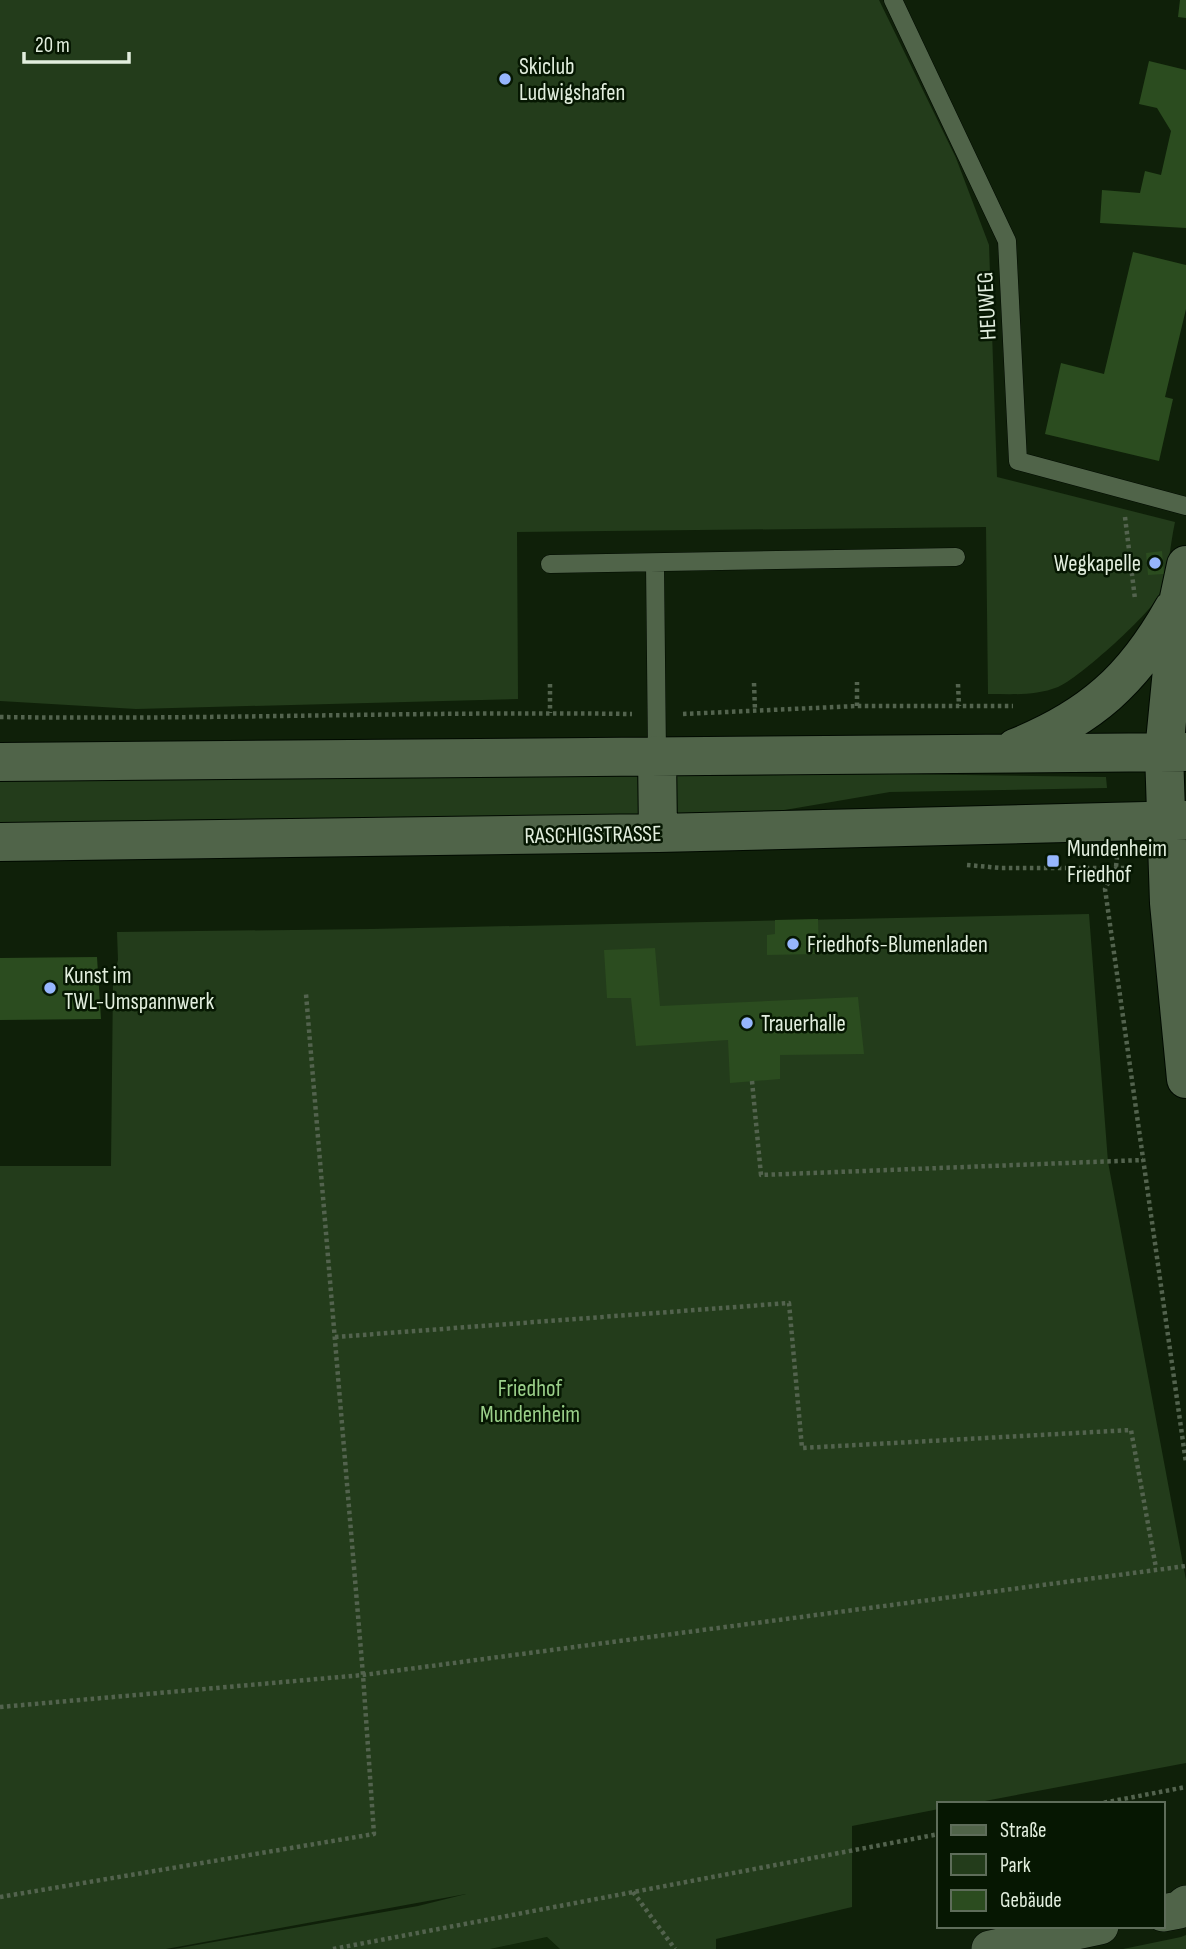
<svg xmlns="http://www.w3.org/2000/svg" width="1186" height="1949" font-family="'Sofia Sans Condensed',sans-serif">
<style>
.built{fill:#12280a}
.green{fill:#233c1b}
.building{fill:#2b4c1f}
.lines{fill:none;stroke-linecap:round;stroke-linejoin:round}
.lane-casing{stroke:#000a00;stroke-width:19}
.street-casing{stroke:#000a00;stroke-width:38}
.secondary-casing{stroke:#000a00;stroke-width:40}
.path{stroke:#53634e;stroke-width:4.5;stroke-dasharray:3.5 3.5;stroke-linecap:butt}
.lane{stroke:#506449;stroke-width:18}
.street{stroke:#506449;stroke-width:37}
.secondary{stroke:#506449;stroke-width:38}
.poi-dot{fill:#96b6fd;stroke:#061702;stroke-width:2.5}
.labels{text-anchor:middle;stroke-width:5;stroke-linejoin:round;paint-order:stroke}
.poi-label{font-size:23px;fill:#e2eede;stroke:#061702;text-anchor:start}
.street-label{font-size:23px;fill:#e2eede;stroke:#061702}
.park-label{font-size:23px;fill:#9bd08a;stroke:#061702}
</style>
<rect width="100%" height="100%" fill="#0f2009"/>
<path class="built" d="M547 1937 560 1949H490Z"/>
<path class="green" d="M0 0H879L956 158 989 245 997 477 1175 522C1170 545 1169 570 1161 592 1154 611 1078 679 1058 687 1035 696 1012 694 988 694L986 527 517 532 518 699 136 709 0 701Z
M657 755 658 833 0 842V762Z
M893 774 1106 777 1107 788 890 792 773 812 667 814 676 776Z
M1089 914 1108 1162 1186 1580V1763L969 1804H939V1809L852 1826V1907L716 1939V1949H560L547 1937 490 1949H174L418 1906 466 1894 166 1949H0V1166H111L113 980 118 960 117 932 371 929Z
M1186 1935V1949H1123L1181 1937Z"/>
<path class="building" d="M1180 0H1186V18L1178 17Z
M1149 61 1186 70V228L1100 223 1102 190 1140 193 1145 171 1161 175 1171 131 1157 108 1139 104Z
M1133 252 1186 265V309L1165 397 1173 399 1159 461 1045 434 1061 363 1104 374Z
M1162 551 1164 574 1148 575 1146 553Z
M818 919 819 954 767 955V935L775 934V920Z
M655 948 660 1006 858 997 864 1054 780 1055V1079L730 1083 728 1040 636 1046 631 998H607L604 950Z
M97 957 101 1019 0 1020V958Z"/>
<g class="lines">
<defs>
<path id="lane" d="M893 0 1007 241 1018 461 1186 506
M655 563 657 755
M550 564 956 557"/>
<path id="street" d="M1163 1913 1179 1910 1186 1904
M990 1949 1100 1926"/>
<path id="secondary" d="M1186 565 1179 598 1164 752 1169 903 1186 1079
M1015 748C1090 718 1133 680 1173 609
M657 755 658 833
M0 762 1186 752
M0 842 658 833 1186 820"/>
</defs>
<use href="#lane" class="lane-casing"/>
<use href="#street" class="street-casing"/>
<use href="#secondary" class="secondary-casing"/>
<path class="path" d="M1125 517 1135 599
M754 683 755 710
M550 684V713
M958 684 959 706
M857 706V682
M683 714 857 706H1013
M0 717C211 720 421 711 632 714
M1117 856 1116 867 1105 889 1186 1463
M967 865 1001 868H1133
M752 1081 761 1175 1143 1160
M335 1337 789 1303 802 1448 1131 1430 1156 1568
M0 1707 363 1675 1186 1566
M1097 1804 1186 1787
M633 1892 675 1949
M0 1897 374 1834 363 1675 306 994
M333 1949 939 1834"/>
<use href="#lane" class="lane"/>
<use href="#street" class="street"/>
<use href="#secondary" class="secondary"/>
</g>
<g class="poi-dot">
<circle cx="505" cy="79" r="7"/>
<circle cx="1155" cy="563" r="7"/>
<rect x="1046" y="854" width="14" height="14" rx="3.5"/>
<circle cx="793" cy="944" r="7"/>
<circle cx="50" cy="988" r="7"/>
<circle cx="747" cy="1023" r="7"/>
</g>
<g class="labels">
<g class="poi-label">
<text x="519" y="74">Skiclub<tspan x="519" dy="26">Ludwigshafen</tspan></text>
<text x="1141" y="571" text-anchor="end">Wegkapelle</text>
<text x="1067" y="856">Mundenheim<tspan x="1067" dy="26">Friedhof</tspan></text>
<text x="807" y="952">Friedhofs-Blumenladen</text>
<text x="64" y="983">Kunst im<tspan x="64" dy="26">TWL-Umspannwerk</tspan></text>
<text x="761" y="1031">Trauerhalle</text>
</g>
<g class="street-label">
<text transform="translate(986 306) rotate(-93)" y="8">HEUWEG</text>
<text transform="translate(593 834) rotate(-1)" y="8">RASCHIGSTRASSE</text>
</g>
<g class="park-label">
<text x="530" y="1396">Friedhof<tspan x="530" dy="26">Mundenheim</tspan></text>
</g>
</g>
<rect x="937" y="1802" width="228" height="126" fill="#061702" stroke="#5e6d5a" stroke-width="2"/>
<rect x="951" y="1825" width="35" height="10" fill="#506449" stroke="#5e6d5a" stroke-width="2"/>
<text x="1000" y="1837" font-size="21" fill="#e2eede">Straße</text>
<rect x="951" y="1854" width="35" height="21" fill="#233c1b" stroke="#5e6d5a" stroke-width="2"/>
<text x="1000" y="1872" font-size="21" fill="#e2eede">Park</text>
<rect x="951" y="1890" width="35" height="21" fill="#2b4c1f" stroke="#5e6d5a" stroke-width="2"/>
<text x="1000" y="1907" font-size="21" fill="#e2eede">Gebäude</text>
<path d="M24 52v10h105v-10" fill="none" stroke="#e2eede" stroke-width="3.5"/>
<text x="35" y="52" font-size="21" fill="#e2eede" stroke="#061702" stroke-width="5" paint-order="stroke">20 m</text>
</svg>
